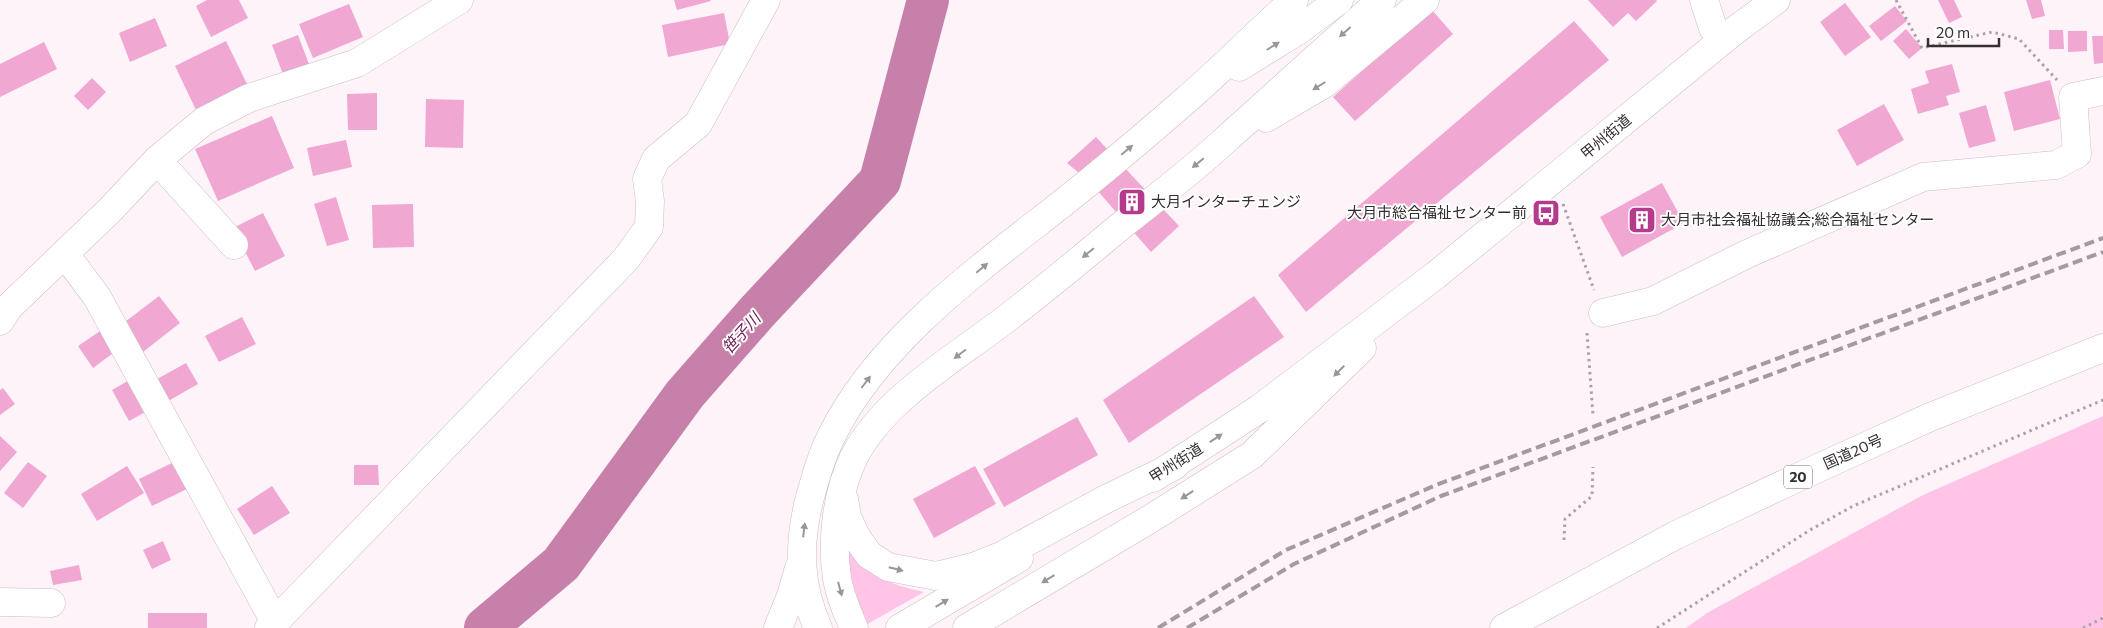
<svg xmlns="http://www.w3.org/2000/svg" width="2103" height="628" font-family="Commissioner,'Noto Sans JP',sans-serif">
<style>
.green{fill:#ffc4e6}
.lines{fill:none;stroke-linecap:round;stroke-linejoin:round}
.river{stroke:#c680aa;stroke-width:42}
.building{fill:#f0a7d2}
.minor-casing{stroke:#cbbdc4;stroke-width:29}
.major-casing{stroke:#cbbdc4;stroke-width:29}
.highway-casing{stroke:#cbbdc4;stroke-width:29}
.path{stroke:#aba1a7;stroke-width:3;stroke-dasharray:2.5 4;stroke-linecap:butt}
.minor{stroke:#fff;stroke-width:28}
.major{stroke:#fff;stroke-width:28}
.highway{stroke:#fff;stroke-width:28}
.rail{stroke:#a49aa0;stroke-width:4;stroke-dasharray:10 5;stroke-linecap:butt}
.oneway{fill:#9a9698}
.labels{text-anchor:middle;stroke-width:4;stroke-linejoin:round;paint-order:stroke}
.shield{fill:#fff;stroke:#716d6f;stroke-width:1}
.shield-label{font-size:14px;font-weight:bold;fill:#342e31}
.street-label{font-size:15px;fill:#342e31;stroke:#fff}
.poi-label{font-size:15px;fill:#342e31;stroke:#fff;text-anchor:start}
.water-label{font-size:16px;font-style:italic;fill:#712057;stroke:#fff}
</style>
<rect width="100%" height="100%" fill="#fff3fa"/>
<path class="green" d="M2103 416V628H1686L1707 613 1923 495Z
M847 546C873 577 885 583 924 592L864 626 848 580Z"/>
<g class="lines">
<path class="river" d="M485 628 561 564 685 394 757 312 880 181 928 0"/>
</g>
<path class="building" d="M207 0H239L248 18 211 37 196 6Z
M674 0H710L711 1 677 10Z
M1588 0H1656L1657 1 1636 21 1628 13 1613 27Z
M1938 0H1954L1962 17 1949 23Z
M2026 0H2041L2045 16 2032 19Z
M1845 3 1871 37 1845 56 1820 22Z
M349 4 363 37 313 58 299 24Z
M1895 6 1907 21 1881 41 1869 26Z
M1431 9 1453 34 1355 121 1333 97Z
M724 13 730 44 668 57 662 25Z
M155 18 167 46 130 62 119 33Z
M1574 21 1609 60 1306 312 1278 275Z
M1906 29 1922 48 1909 59 1893 41Z
M2049 30H2063L2064 49H2049Z
M2068 31H2087V51L2068 52Z
M298 35 310 67 284 77 272 45Z
M2092 36H2103V63L2094 64Z
M226 41 248 86 196 110 175 66Z
M44 42 57 69 0 97V64Z
M1952 64 1960 92 1946 96 1949 105 1918 114 1911 89 1929 83 1925 71Z
M92 78 106 92 88 110 74 96Z
M2050 80 2060 119 2014 131 2004 92Z
M377 93V130H348L347 94Z
M426 99 464 100 463 148 425 147Z
M1884 104 1904 140 1857 166 1837 130Z
M1986 105 1996 141 1969 148 1959 113Z
M272 116 294 168 218 201 195 149Z
M1096 137 1179 226 1151 252 1090 182 1067 163Z
M346 140 352 167 313 176 307 148Z
M1662 183 1684 223 1622 257 1600 217Z
M336 197 349 240 327 246 314 204Z
M413 204 414 247 373 248 372 205Z
M263 213 285 256 255 271 233 228Z
M159 296 180 323 143 352 121 325Z
M1254 296 1284 337 1129 443 1103 400Z
M242 317 256 344 219 362 205 336Z
M106 327 120 348 93 368 78 346Z
M186 363 198 384 163 404 150 383Z
M133 378 151 409 129 421 112 390Z
M3 388 15 404 0 415V390Z
M1077 417 1098 455 1004 507 983 469Z
M0 436 17 452 0 471Z
M178 460 191 487 152 506 139 479Z
M28 462 47 476 23 508 4 493Z
M354 465H378L379 485H354Z
M127 466 144 493 97 521 81 494Z
M975 466 996 504 934 538 913 499Z
M272 486 290 513 254 535 237 509Z
M163 541 171 560 152 569 143 550Z
M79 565 82 580 53 585 50 571Z
M148 613H207V628H148Z"/>
<g class="lines">
<defs>
<path id="minor" d="M1704 0 1713 28 1722 41
M157 160 234 245
M65 254 97 297 275 622
M1603 313 1653 301 1747 254 1923 177 2056 165 2077 154 2073 97 2103 91
M0 321 9 307 110 210 157 160 204 121 249 98 357 63 459 0
M0 602 51 603
M269 628 626 259 649 227 650 201 647 179 656 159 698 124 766 0"/>
<path id="major" d="M1153 478 1259 409 1436 275 1734 31 1776 0
M900 628 1019 558
M967 628 1150 519 1252 455 1362 348"/>
<path id="highway" d="M1239 67 1299 30 1339 0
M1266 118 1324 84 1425 0
M844 499 847 517 857 538 869 555 888 567 936 576 976 566 1001 556 1106 499 1174 466
M778 628 791 596 799 568
M818 628C799 585 798 546 809 501 815 479 821 457 831 437 882 331 1000 255 1089 182 1122 155 1154 128 1186 100 1223 68 1257 33 1294 0
M854 628C847 612 840 596 837 578 831 540 837 492 854 457 883 400 952 360 1002 322 1043 291 1082 258 1122 225 1156 198 1192 171 1224 141 1277 94 1328 46 1382 0
M1504 628 1676 535 1803 475 1928 418 2103 348"/>
</defs>
<use href="#minor" class="minor-casing"/>
<use href="#major" class="major-casing"/>
<use href="#highway" class="highway-casing"/>
<path class="path" d="M1896 0 1922 48 1992 32 2019 39 2057 80
M1563 204 1594 290
M1587 333 1593 415
M1564 540 1565 519 1592 496 1593 467
M1657 628 1810 530 1853 506 2103 400
M2083 628 2103 618"/>
<use href="#minor" class="minor"/>
<use href="#major" class="major"/>
<use href="#highway" class="highway"/>
<path class="rail" d="M1158 628 1286 550 1436 485 2103 238
M1187 628 1294 564 1441 496 2103 252"/>
</g>
<defs><path id="oneway-solid" d="M-6-.8H1V-3.2L6.5 0L1 3.2V.8H-6Z" transform="scale(1.25)"/></defs>
<g class="oneway">
<use href="#oneway-solid" transform="translate(1345 32) rotate(139)"/>
<use href="#oneway-solid" transform="translate(1273 46) rotate(-32)"/>
<use href="#oneway-solid" transform="translate(1319 86) rotate(148)"/>
<use href="#oneway-solid" transform="translate(1127 150) rotate(-40)"/>
<use href="#oneway-solid" transform="translate(1198 163) rotate(141)"/>
<use href="#oneway-solid" transform="translate(1088 253) rotate(141)"/>
<use href="#oneway-solid" transform="translate(982 268) rotate(-40)"/>
<use href="#oneway-solid" transform="translate(960 354) rotate(143)"/>
<use href="#oneway-solid" transform="translate(1339 371) rotate(135)"/>
<use href="#oneway-solid" transform="translate(866 382) rotate(-53)"/>
<use href="#oneway-solid" transform="translate(1216 438) rotate(-34)"/>
<use href="#oneway-solid" transform="translate(1187 495) rotate(147)"/>
<use href="#oneway-solid" transform="translate(804 530) rotate(-83)"/>
<use href="#oneway-solid" transform="translate(896 569) rotate(14)"/>
<use href="#oneway-solid" transform="translate(1048 579) rotate(149)"/>
<use href="#oneway-solid" transform="translate(840 589) rotate(75)"/>
<use href="#oneway-solid" transform="translate(942 603) rotate(-31)"/>
</g>
<defs>
<symbol id="building-square" viewBox="-11 -11 22 22"><rect x="-9" y="-9" width="18" height="18" rx="4" fill="#b43a8c" stroke="#fff"/><path d="M-4-6H4V6H1V3H-1V6H-4ZM-2.5-4.3h1.7v1.8h-1.7ZM.8-4.3h1.7v1.8H.8ZM-2.5-1h1.7V.8h-1.7ZM.8-1h1.7V.8H.8Z" fill="#fff"/></symbol>
<symbol id="bus-square" viewBox="-11 -11 22 22"><rect x="-9" y="-9" width="18" height="18" rx="4" fill="#b43a8c" stroke="#fff"/><path d="M-5-6H5V4H4V6H2V4H-2V6H-4V4H-5ZM-3.5-4V0h7V-4ZM-3.5 1.2v1.5H-2V1.2ZM2 1.2v1.5H3.5V1.2Z" fill="#fff"/></symbol>
</defs>
<g fill-rule="evenodd">
<use href="#building-square" x="1116" y="186" width="32" height="32"/>
<use href="#bus-square" x="1530" y="197" width="32" height="32"/>
<use href="#building-square" x="1626" y="204" width="32" height="32"/>
</g>
<g class="labels">
<rect class="shield" x="1784" y="465.5" width="28" height="23" rx="4"/>
<g class="shield-label">
<text x="1798" y="482">20</text>
</g>
<g class="street-label">
<text transform="translate(1606 137) rotate(-40)" y="5">甲州街道</text>
<text transform="translate(1853 452) rotate(-24)" y="5">国道20号</text>
<text transform="translate(1176 463) rotate(-32)" y="5">甲州街道</text>
</g>
<g class="poi-label">
<text x="1151" y="207">大月インターチェンジ</text>
<text x="1527" y="218" text-anchor="end">大月市総合福祉センター前</text>
<text x="1661" y="225">大月市社会福祉協議会;総合福祉センター</text>
</g>
<g class="water-label">
<text transform="translate(741 333) rotate(-48)" y="6">笹子川</text>
</g>
</g>
<path d="M1928 38v8h71v-8" fill="none" stroke="#342e31" stroke-width="2.5"/>
<text x="1936" y="38" font-size="15" fill="#342e31" stroke="#ffffff" stroke-width="4" paint-order="stroke">20 m</text>
</svg>
